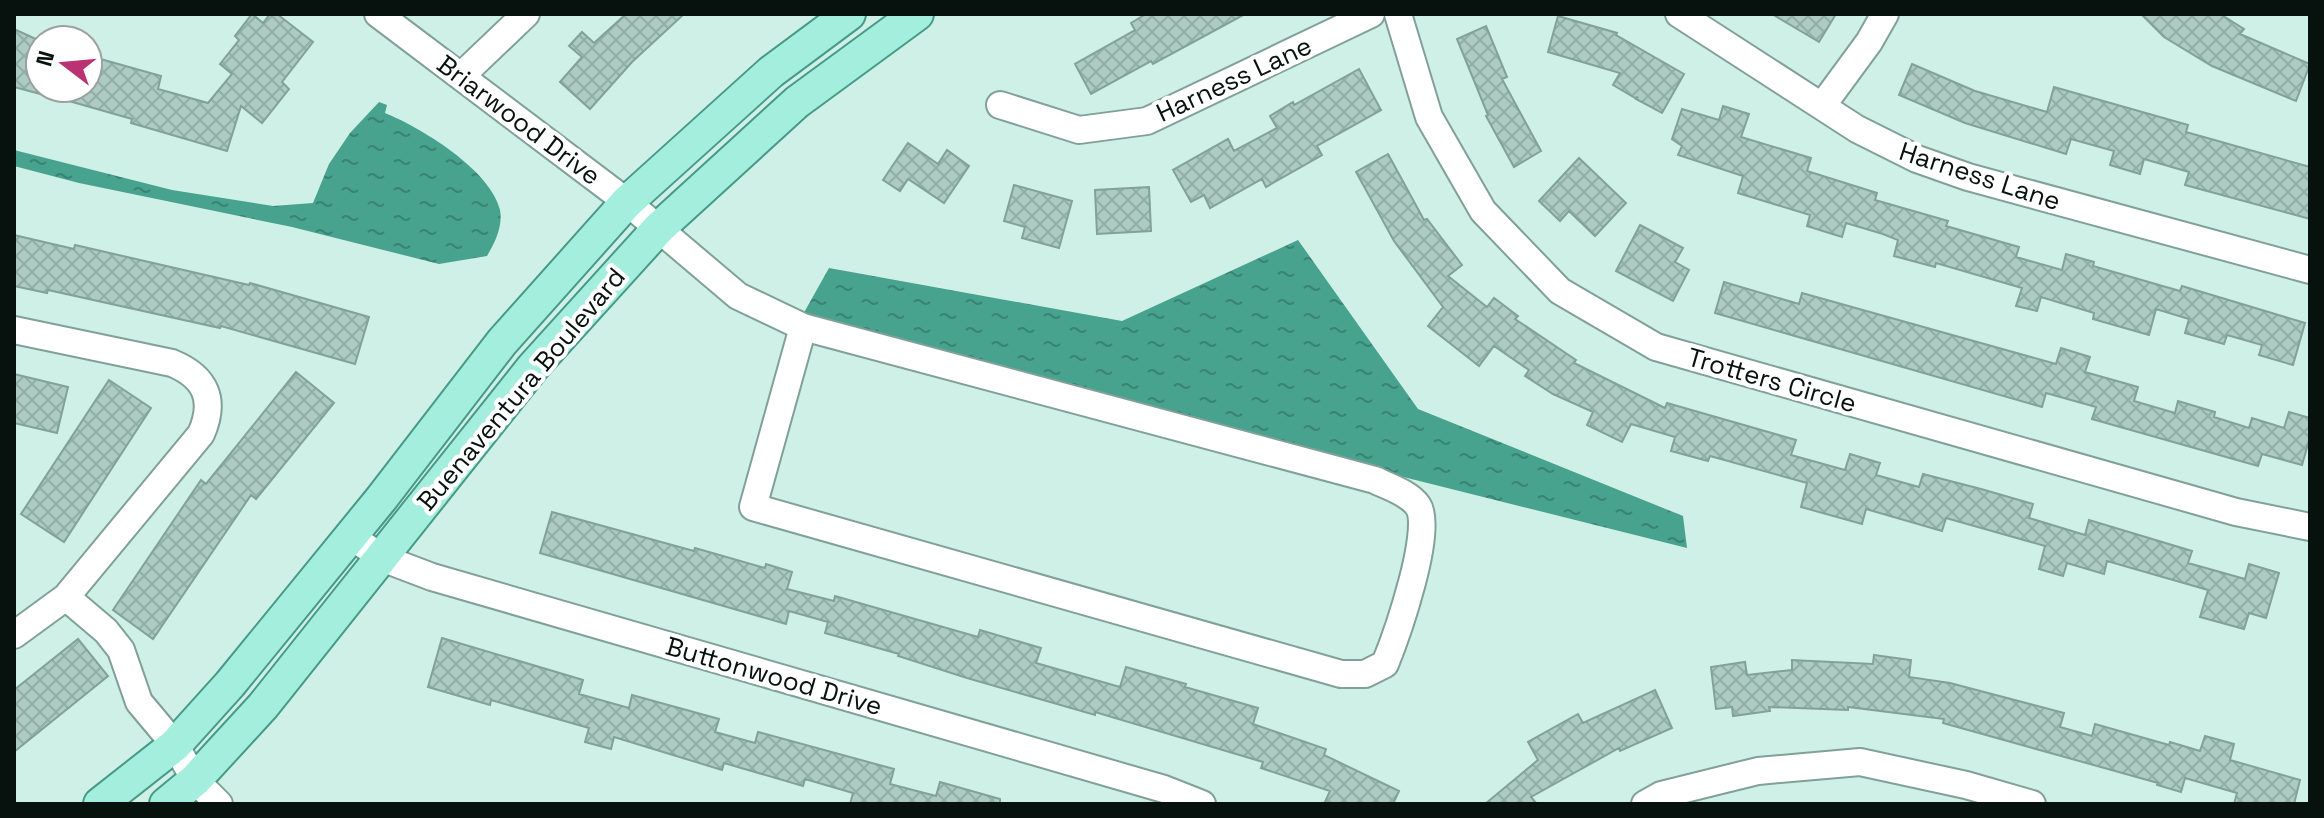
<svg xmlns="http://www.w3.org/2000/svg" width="2324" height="818" font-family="'Space Grotesk',sans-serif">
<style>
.water{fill:url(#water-ripples)}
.building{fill:url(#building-cross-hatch);stroke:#82a198;stroke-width:2}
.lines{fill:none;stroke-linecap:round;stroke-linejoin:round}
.minor-casing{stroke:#81a097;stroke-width:30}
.major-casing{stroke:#469a87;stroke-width:36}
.minor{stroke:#fff;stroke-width:26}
.major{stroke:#a4eede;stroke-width:32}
.labels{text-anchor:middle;stroke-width:8;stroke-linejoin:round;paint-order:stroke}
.street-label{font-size:26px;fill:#07120f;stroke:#fff}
</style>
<defs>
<pattern id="water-ripples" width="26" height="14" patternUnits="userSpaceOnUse" patternTransform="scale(2)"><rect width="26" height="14" fill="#47a28e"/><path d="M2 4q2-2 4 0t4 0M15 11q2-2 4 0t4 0" fill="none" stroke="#398372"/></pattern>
<pattern id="building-cross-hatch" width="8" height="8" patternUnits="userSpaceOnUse" patternTransform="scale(2)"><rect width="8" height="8" fill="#acccc3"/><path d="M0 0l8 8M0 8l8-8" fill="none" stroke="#92aea6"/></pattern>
</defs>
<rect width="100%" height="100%" fill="#cff0e6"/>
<path class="water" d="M379 102 387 105 385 113C420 127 491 170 500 210 503 226 495 243 487 256L439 264 292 227 79 183 14 166V150L172 190 273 206 313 203 329 164 350 133Z
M1298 240 1418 409 1683 516 1687 548 797 325 829 268 1122 321Z"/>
<path class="building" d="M252 14 263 23 270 14H277L313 42 282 82 289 89 262 123 241 106 227 151 131 123 132 119 41 93 42 88H89L97 58 161 76 158 89 208 103 232 74 220 64 239 40 235 36Z
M626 14H684L632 62 590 109 560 82 582 57 569 46 582 32 594 43Z
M1146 14H1245L1153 64 1151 61 1091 94 1075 64 1135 30 1131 23Z
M1772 14H1836L1819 42Z
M2141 14H2220L2244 29 2240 34 2310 64 2296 101 2212 66 2164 37Z
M1558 16 1617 33 1616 35 1684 74 1662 113 1636 99 1638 97 1635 98 1613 85 1620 73 1548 52Z
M1486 26 1507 77 1502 79 1541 151 1514 167 1486 116 1488 115 1457 39Z
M14 29 40 41V94L14 87Z
M1912 64 1975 91 2047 112 2054 87 2188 125 2186 132 2310 167V219L2185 185 2189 172 2144 159 2140 174 2110 165 2114 151 2071 139 2066 154 1965 123 1899 95Z
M1359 69 1381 110 1317 146 1322 155 1266 187 1262 179 1210 208 1204 195 1191 202 1173 170 1228 139 1234 151 1277 128 1270 116 1293 102 1294 105Z
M1723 106 1749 114 1741 137 1811 158 1807 171 1877 193 1875 200 1948 221 1946 226 2019 247 2016 257 2062 270 2066 254 2094 262 2093 266 2180 291 2182 286 2305 323 2293 365 2259 355 2262 345 2227 335 2224 344 2185 333 2189 319 2156 309 2149 335 2093 319 2094 313 2041 297 2037 311 2016 306 2022 288 1936 263 1935 267 1894 256 1898 240 1883 234 1846 223 1842 237 1807 226 1810 215 1738 193 1743 176 1678 155 1682 146 1672 139 1682 109 1719 120Z
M908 143 938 164 947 150 969 166 944 203 908 179 900 191 883 180Z
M1388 154 1424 220 1427 219 1462 265 1448 276 1487 307 1494 298 1518 316 1515 319 1576 360 1574 363 1665 408 1667 403 1796 440 1791 455 1845 470 1850 454 1880 463 1876 475 1919 487 1923 474 1981 489 2033 504 2029 518 2085 535 2089 520 2192 551 2188 563 2245 579 2249 564 2279 573 2266 618 2249 613 2244 629 2200 617 2208 590 2107 561 2104 574 2067 563 2063 576 2039 569 2045 546 1946 518 1942 531 1866 509 1862 524 1801 507 1807 483 1710 456 1708 461 1671 451 1675 437 1631 424 1622 442 1587 425 1593 412 1553 394 1525 376 1529 370 1494 346 1479 366 1428 326 1443 307 1394 241 1356 172Z
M1579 158 1626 203 1595 236 1569 211 1560 221 1539 201Z
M1014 185 1072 201 1059 248 1022 238 1025 227 1004 221Z
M1149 187 1151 231 1097 234 1095 190Z
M1640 225 1683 248 1675 262 1689 270 1673 301 1616 271Z
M14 235 74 249 75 245 249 285 250 283 369 317 355 364 221 326 220 328 48 290 47 293 14 286Z
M1724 282 1799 304 1802 293 2056 364 2061 348 2090 357 2085 372 2138 387 2134 401 2175 413 2178 401 2215 412 2214 417 2249 428 2252 418 2284 428 2289 412 2310 418V437L2302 465 2262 454 2258 466 2092 419 2096 407 2046 393 2042 407 1715 313Z
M296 372 334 403 256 499 251 495 153 639 113 610 201 480 206 484Z
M14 374 68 387 57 433 14 423Z
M109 380 151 408 64 542 21 514Z
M552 512 694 551 695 548 765 568 766 564 792 572 787 589 834 601 835 596 978 637 980 630 1041 648 1036 663 1120 687 1126 667 1186 684 1185 687 1258 708 1253 724 1326 749 1324 755 1399 791 1393 804H1324L1330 791 1261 768 1263 762 1095 712V715L967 678 898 656 899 654 825 633 828 622 789 611 786 624 540 553Z
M442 638 583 680 579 694 629 708 632 695 719 719 715 732 755 743 758 732 894 769 890 784 936 796 940 782 1000 799V804H850L853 793 805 779 803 786 724 763 722 770 614 737 611 749 585 742 589 728 491 700 490 705 428 687Z
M78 639 108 676 14 752V690Z
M1874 655 1911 660 1909 677 1950 683 2064 713 2060 727 2092 736 2095 724 2169 745 2170 742 2200 751 2205 736 2234 744 2230 760 2300 780 2294 804H2234L2237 793 2185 778 2181 792 2157 785 2158 783 1943 723 1944 719 1848 707V710L1769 707 1770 711 1733 716 1732 707 1716 709 1711 667 1745 662 1747 675 1792 670V660L1873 664Z
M1655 690 1672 728 1620 751 1619 748 1531 797 1537 804H1485L1538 760 1528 742 1578 714 1583 723Z"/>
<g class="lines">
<defs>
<path id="minor" d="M378 14 627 202 738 296 803 327 1375 480C1389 487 1409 493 1418 506 1434 530 1396 637 1385 664L1365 674H1341L753 507 803 327
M1398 14 1429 117 1483 211 1560 291 1656 347 2236 512 2310 527
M1679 14 1857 129 1917 159 1968 177 2310 270
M461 76 526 14
M1000 105 1079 130 1147 121 1371 14
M1822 106 1869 42 1885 14
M14 330 172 363C206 377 216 400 201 434L66 597 14 635
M351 536 382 558 432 577 1164 789 1202 804
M66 597 106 631 121 650 139 702 175 745 195 780 219 804
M1645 804 1661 795 1758 771 1860 762 1966 785 2032 804"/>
<path id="major" d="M100 804 175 745 230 684 381 499 502 342 627 202 771 72 849 14
M166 804 195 780 263 706 533 367 659 228 797 102 917 14"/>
</defs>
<use href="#minor" class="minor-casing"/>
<use href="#major" class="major-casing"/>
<use href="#minor" class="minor"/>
<use href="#major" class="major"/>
</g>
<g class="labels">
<g class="street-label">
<text transform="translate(1234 79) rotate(-25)" y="9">Harness Lane</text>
<text transform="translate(519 120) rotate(37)" y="9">Briarwood Drive</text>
<text transform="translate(1980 176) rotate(18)" y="9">Harness Lane</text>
<text transform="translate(1772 380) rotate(16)" y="9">Trotters Circle</text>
<text transform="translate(521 389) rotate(-50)" y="9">Buenaventura Boulevard</text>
<text transform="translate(774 676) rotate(16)" y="9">Buttonwood Drive</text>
</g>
</g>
<rect width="2324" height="818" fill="none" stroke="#07120f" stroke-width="32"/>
<g transform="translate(64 64) rotate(286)"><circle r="38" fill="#ffffff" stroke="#9ca09f" stroke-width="2"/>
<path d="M0-6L14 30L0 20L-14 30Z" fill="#ba3272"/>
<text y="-12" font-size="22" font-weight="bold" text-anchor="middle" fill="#07120f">N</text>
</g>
</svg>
